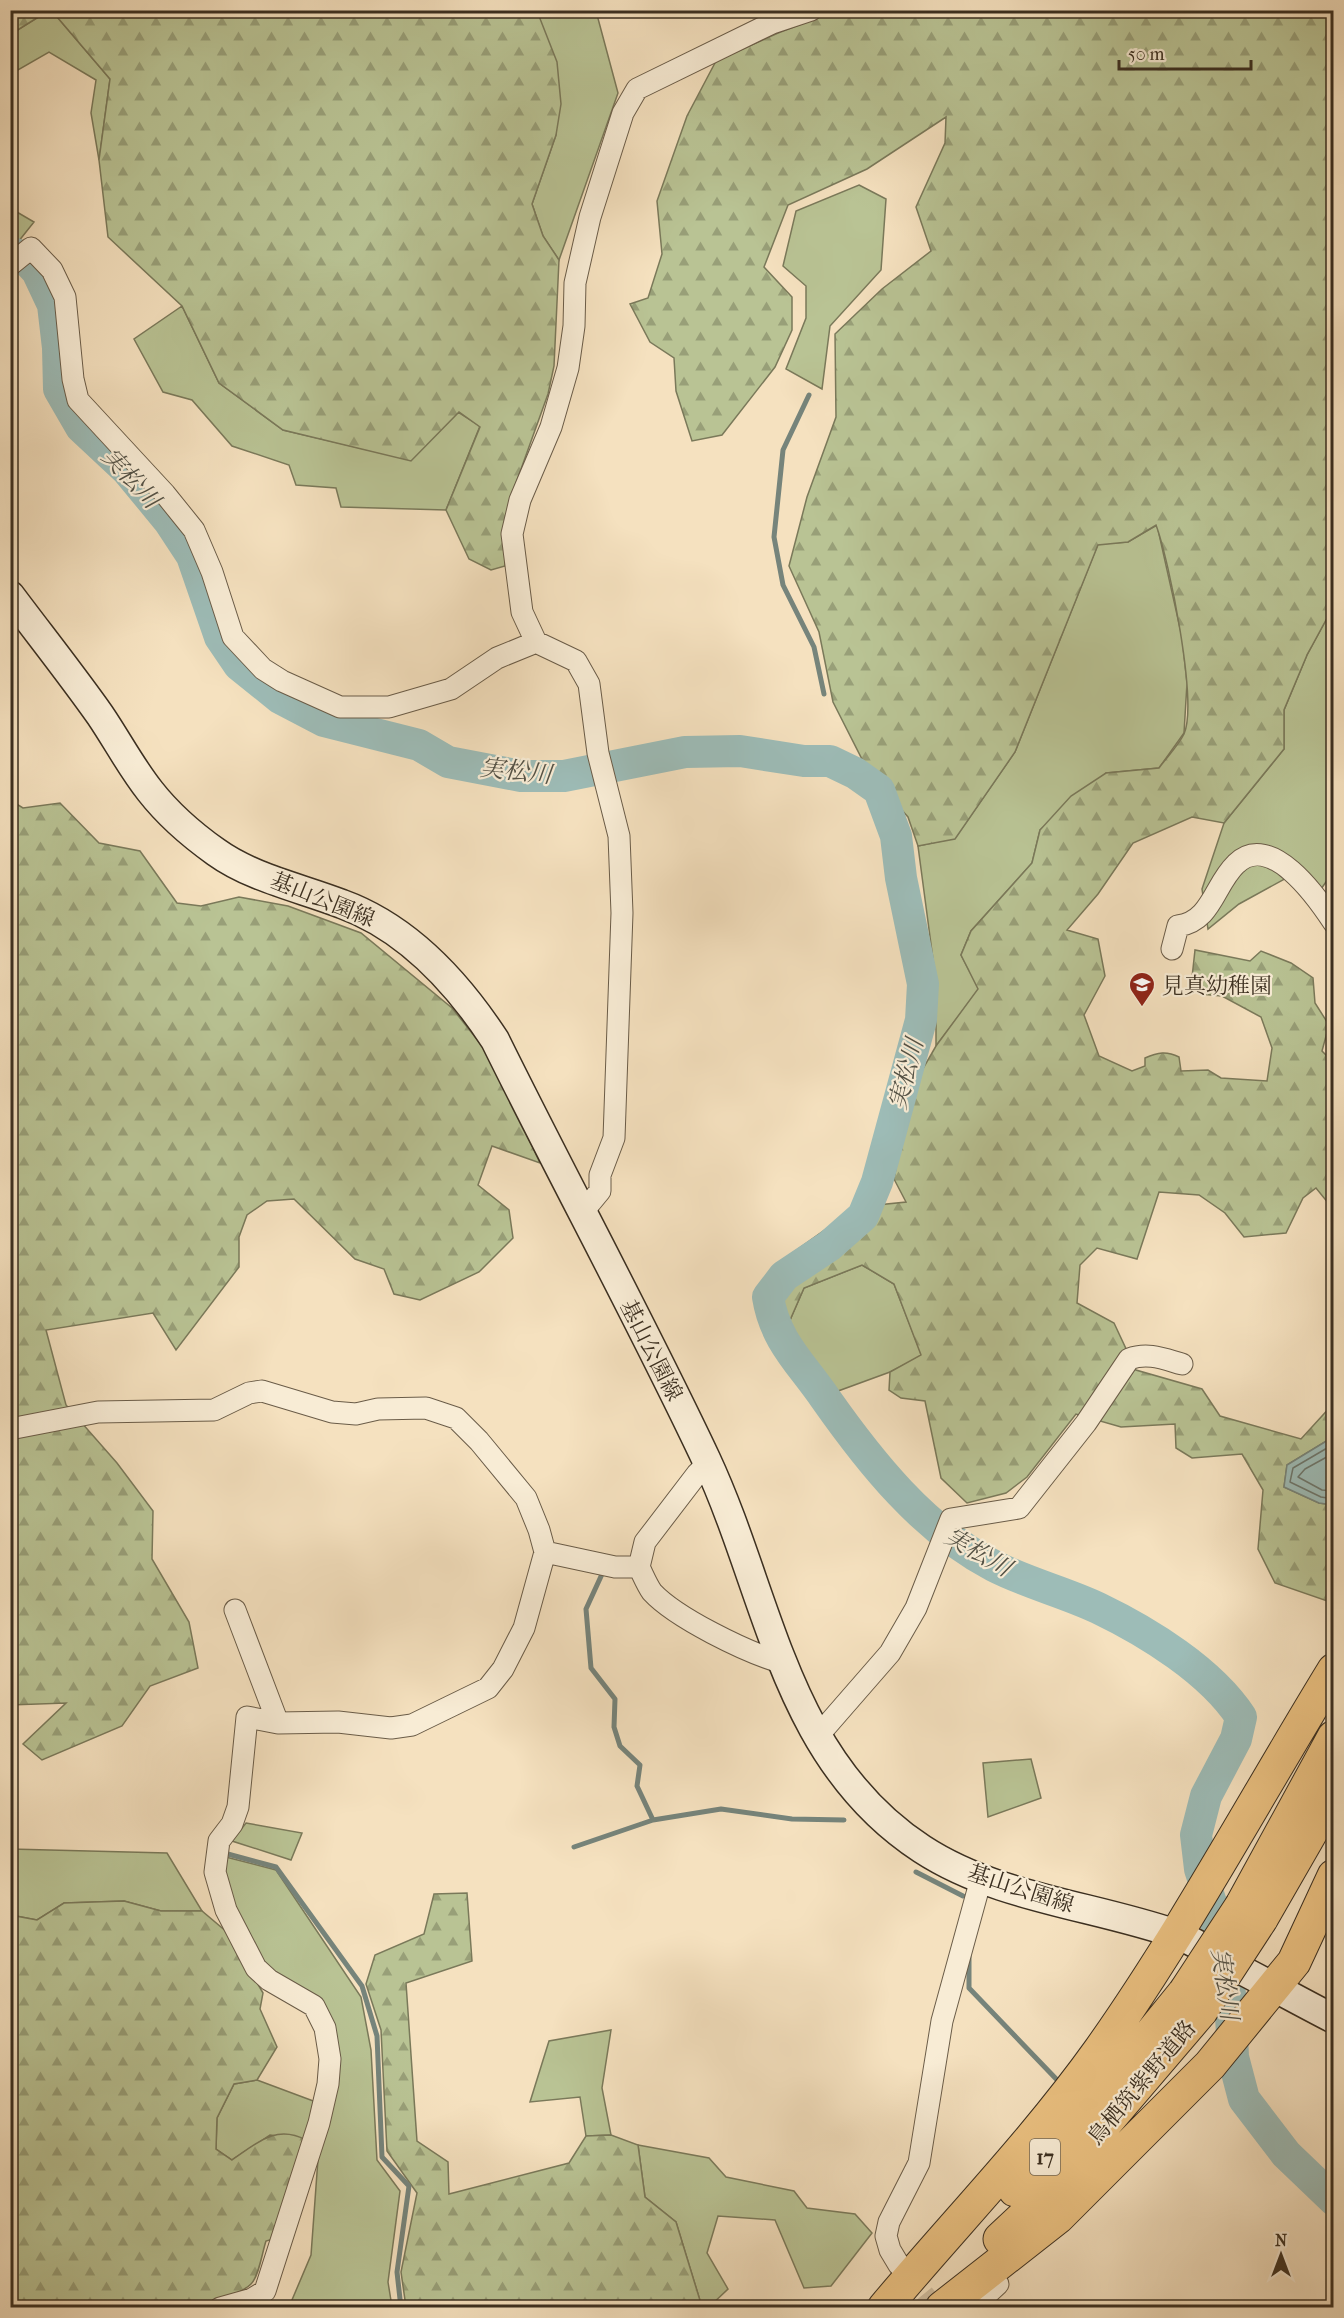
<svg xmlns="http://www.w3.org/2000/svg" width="1344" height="2318" font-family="'IM FELL French Canon','Noto Serif JP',serif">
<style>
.green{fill:#b9c394;stroke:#7a795a;stroke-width:1.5}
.forest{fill:url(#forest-firs);stroke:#7a795a;stroke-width:1.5}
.water{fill:#9dbcb7;stroke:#76847b;stroke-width:1.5}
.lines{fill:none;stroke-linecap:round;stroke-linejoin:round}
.shore{stroke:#6c766c;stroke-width:1.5}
.stream{stroke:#76847b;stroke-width:5}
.river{stroke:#9dbcb7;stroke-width:32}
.street-tunnel{stroke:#d0bd9f;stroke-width:21;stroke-dasharray:21 10;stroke-linecap:butt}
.street-casing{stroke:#6a5c48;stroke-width:23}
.secondary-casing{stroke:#3b2f20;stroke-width:31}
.primary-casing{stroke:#3b2f20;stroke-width:35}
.street{stroke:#f8ecd5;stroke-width:21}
.secondary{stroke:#f8ecd5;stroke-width:28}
.primary{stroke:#eac080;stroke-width:33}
.primary-bridge-casing{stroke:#3b2f20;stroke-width:35;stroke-linecap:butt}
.primary-bridge{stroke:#eac080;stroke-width:33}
.labels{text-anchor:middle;stroke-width:4.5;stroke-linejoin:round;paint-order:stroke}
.shield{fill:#f8ecd5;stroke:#746856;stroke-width:1.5}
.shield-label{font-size:21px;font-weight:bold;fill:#3b2f20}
.street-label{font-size:22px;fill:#3b2f20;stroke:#f8ecd5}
.poi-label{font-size:22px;fill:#3b2f20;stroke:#f8ecd5;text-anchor:start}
.water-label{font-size:24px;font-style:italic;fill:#545246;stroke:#f8ecd5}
</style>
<defs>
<pattern id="forest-firs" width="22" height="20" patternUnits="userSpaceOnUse" patternTransform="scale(1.5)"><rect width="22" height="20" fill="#b9c394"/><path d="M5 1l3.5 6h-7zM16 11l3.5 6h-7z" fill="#989f78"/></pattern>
</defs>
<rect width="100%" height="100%" fill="#f5e1bf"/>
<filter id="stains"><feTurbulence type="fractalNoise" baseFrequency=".00333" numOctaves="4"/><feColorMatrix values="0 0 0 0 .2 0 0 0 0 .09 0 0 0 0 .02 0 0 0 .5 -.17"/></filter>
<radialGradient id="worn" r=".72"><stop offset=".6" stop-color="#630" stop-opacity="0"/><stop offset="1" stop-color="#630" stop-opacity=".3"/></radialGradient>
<path class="green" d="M48 11H52L110 79 99 160 91 113 96 80 49 52 11 74V32L16 31Z
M537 11H596L618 93 559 260 543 236 532 204 556 135 544 33Z
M859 185 886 199 881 270 830 326 822 389 786 369 806 318V286L783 266 796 211Z
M10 208 34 222 18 242 11 239Z
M182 306 219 383 283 430 411 460 458 412 480 426 446 510 341 507 336 488 296 485 289 465 232 446 192 400 163 392 134 339Z
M1157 525 1182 637 1187 683 1184 733 1159 768 1106 773 1040 830 1032 863 971 931 961 955 979 989 936 1046V982L918 846 955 838 1015 752 1098 544 1128 542Z
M1333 607V872L1321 889 1301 870 1239 904 1208 929 1202 889 1224 823 1284 749V710L1307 655Z
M862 1265 894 1284 922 1356 890 1372 838 1391 787 1327 804 1288Z
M1031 1759 1041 1798 988 1817 983 1763Z
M246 1823 302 1833 291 1860 232 1841Z
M10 1849 167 1853 202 1911H161L124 1901 64 1903 37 1920 11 1915Z
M222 1856 276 1870 361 1997 371 2050 377 2160 400 2191 388 2282 392 2307H289L311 2255 328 2022 268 1969 228 1901Z
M611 2030 602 2088 611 2135 586 2136 580 2097 530 2102 549 2041Z
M257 2080 316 2102 306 2140 270 2135 232 2160 216 2149 217 2118 234 2084Z
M638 2145 709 2158 726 2177 794 2191 807 2208 855 2214 872 2233 831 2286 804 2288 775 2220 718 2216 707 2253 728 2289 709 2307H702L676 2222 645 2197Z"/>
<path class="forest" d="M11 10H48V11L16 31 11 32Z
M838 10 1333 11V607L1307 655 1284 710V749L1224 823 1192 817 1133 843 1098 894 1067 930 1098 939 1105 976 1084 1015 1099 1056 1132 1071 1145 1066V1058C1158 1052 1167 1051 1179 1057L1181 1071 1208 1070 1221 1078 1267 1081 1272 1048 1261 1017 1222 996 1200 994 1191 987 1195 950 1250 961 1261 951 1291 963 1313 978 1315 1003 1329 1025 1322 1051 1333 1062V1209L1316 1188 1303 1198 1286 1233 1244 1237 1225 1213 1199 1195 1159 1192 1137 1259 1097 1248 1080 1265 1077 1303 1114 1323 1136 1370 1202 1389 1220 1416 1301 1439 1333 1404V1437L1287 1465 1284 1487 1319 1503 1333 1505V1603L1275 1583 1258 1549 1263 1490 1242 1454 1192 1458 1176 1448 1175 1424 1121 1427 1076 1414 1027 1477 1006 1493 967 1503 941 1478 925 1401 901 1398 889 1390 890 1372 921 1355 894 1284 862 1265 804 1288 787 1327 764 1326 759 1290 777 1264 857 1207 906 1202 894 1179 910 1091 936 1046 978 989 961 955 971 931 1032 863 1040 830 1071 796 1106 773 1159 768C1167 757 1178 746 1184 734 1198 702 1169 560 1156 525L1128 542 1098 545 1015 752 955 839 918 846 908 817 870 775 833 702 819 632 789 566 807 497 836 417 835 334 882 289 931 251 916 207 945 143 946 117 867 169 788 205 764 267 792 297V330L775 367 722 435 692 441 676 391 674 358 650 342 630 304 648 298 662 254 657 201 687 116 716 61 778 33Z
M52 11H537L557 62 561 104 556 135 532 204 543 236 559 260 554 366 548 394 511 497 504 534 505 566 491 570 469 559 446 510 480 427 459 412 411 461 283 430 219 383 182 306 108 237 99 160 110 79Z
M10 800 23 808 60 803 99 843 140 851 177 903 201 906 239 897 288 906 361 933 452 1008 491 1057 540 1163 492 1146 478 1185 509 1210 513 1238 479 1272 420 1300 394 1294 384 1269 355 1259 294 1199 267 1201 247 1215 239 1237V1267L176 1350 153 1313 46 1330 66 1405 117 1463 153 1511 152 1559 189 1622 198 1668 150 1686 122 1726 42 1760 23 1744 66 1703 10 1705Z
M467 1893 472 1961 406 1983 417 2141 448 2162 449 2194 569 2163 586 2136 611 2135 638 2145 645 2197 676 2222 702 2307H406L401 2272 417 2193 387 2151 381 2030 366 1984 375 1955 424 1934 434 1894Z
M124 1901 161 1911H202L228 1933 263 1993 260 2009 277 2047 257 2080 234 2084 217 2118 216 2149 232 2160C257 2143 276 2124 306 2140L280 2237 266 2241C262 2253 259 2276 251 2284 216 2318 62 2307 11 2307L10 1915 37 1920 64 1903Z"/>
<path class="water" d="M1333 1437V1505L1319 1503 1284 1487 1287 1465Z"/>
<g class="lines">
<path class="shore" d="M1334 1444 1293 1468 1290 1482 1321 1497 1334 1499
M1334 1453 1305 1469 1298 1477 1322 1490 1334 1491"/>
<path class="stream" d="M809 395 783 450 774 537 783 585 814 647 824 694
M603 1572 586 1609 591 1668 615 1699 614 1727 620 1746 640 1765 637 1786 653 1820
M574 1847 653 1820 721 1809 792 1819 844 1820
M224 1853 276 1867 362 1986 377 2036 382 2157 409 2186 397 2272 401 2308
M916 1872 963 1896
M969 1957V1988L1061 2084"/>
<path class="river" d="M10 252 24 257 37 271 53 305 58 348 59 389 81 427 127 470 169 521 192 556 220 637 239 665 280 698 324 721 419 745 448 762 521 776H564L685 752 740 751 804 761H830L855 773 879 790 896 836 901 878 923 984 921 1020 877 1182 863 1216 829 1246 784 1276 768 1297C775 1341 801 1363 825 1398 870 1462 923 1529 994 1566 1027 1583 1064 1592 1098 1608 1148 1632 1211 1671 1241 1717L1236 1739 1206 1796 1196 1835 1200 1869 1214 1912 1230 1994 1233 2057 1244 2099 1286 2154 1334 2200"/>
<path class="street-tunnel" d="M904 2270 935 2308"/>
<defs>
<path id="street" d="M10 265 31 248 52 270 65 297 73 379 78 400 165 494 194 530 212 572 233 637 263 669 282 681 340 707H389L451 689 497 658 536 642
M1172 949 1178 926C1212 921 1214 885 1236 864 1270 830 1317 897 1334 923
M581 1214 600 1191V1175L614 1138 622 913 619 836 598 753 589 684 576 661 536 642 522 612 512 534 520 500 551 427 568 368 574 326 575 283 590 217 623 113 637 89 772 23 811 10
M10 1429 98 1412 214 1410 249 1393 262 1391 332 1412 356 1414 378 1409 426 1408 456 1418 479 1441 526 1498 539 1530 545 1552 524 1628 503 1669 488 1688 412 1725 391 1728 338 1722 278 1723 247 1717 238 1807 232 1824 219 1841 215 1872 226 1910 256 1968 269 1980 314 2006 325 2028 330 2059 328 2084 319 2123 265 2291 252 2299 220 2308
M708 1463 697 1474 645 1542 639 1567C643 1575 647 1585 652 1592 676 1618 746 1652 780 1662
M545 1552 615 1567H639
M235 1610 278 1723
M816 1738 890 1653 916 1608 951 1519 1019 1508 1086 1423 1129 1359C1148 1352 1164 1359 1182 1364
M899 2265 890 2250 886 2236 889 2222 919 2163 942 2021 981 1879
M972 2308 998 2284"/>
<path id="secondary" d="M10 595C40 635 71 674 100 715 117 740 131 767 150 791 168 814 192 835 216 852 252 878 301 888 342 904 408 928 457 982 495 1040 564 1180 639 1317 706 1459 770 1596 784 1759 922 1849 997 1898 1092 1905 1176 1934 1194 1941 1213 1954 1230 1964 1265 1982 1299 2001 1334 2019"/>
<path id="primary" d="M1242 1905 1334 1737
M1261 1919 1334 1792
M1015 2190 1133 2056 1185 1992
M1000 2239 1032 2209 1201 2011
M884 2308C956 2222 1035 2141 1100 2050 1186 1928 1256 1797 1334 1670
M942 2308 1058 2217 1210 2065 1294 1962 1334 1876"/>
</defs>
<use href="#street" class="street-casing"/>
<use href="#secondary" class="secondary-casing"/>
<use href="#primary" class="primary-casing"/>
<use href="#street" class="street"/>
<use href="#secondary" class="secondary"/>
<use href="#primary" class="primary"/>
<defs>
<path id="primary-bridge" d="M1185 1992 1242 1905
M1201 2011 1261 1919"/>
</defs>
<use href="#primary-bridge" class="primary-bridge-casing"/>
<use href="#primary-bridge" class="primary-bridge"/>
</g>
<defs>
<symbol id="school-pin" viewBox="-11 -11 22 30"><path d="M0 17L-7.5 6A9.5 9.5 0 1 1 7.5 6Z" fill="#8f2418" stroke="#f8ecd5"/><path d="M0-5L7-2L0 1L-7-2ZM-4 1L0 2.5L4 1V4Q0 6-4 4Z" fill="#fff"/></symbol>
</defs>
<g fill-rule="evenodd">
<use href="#school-pin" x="1127" y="970" width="30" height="40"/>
</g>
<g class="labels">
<rect class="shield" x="1030" y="2139" width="30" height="36" rx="4.5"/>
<g class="shield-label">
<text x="1045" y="2164">17</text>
</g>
<g class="street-label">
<text transform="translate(323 899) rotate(22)" y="8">基山公園線</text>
<text transform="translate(652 1350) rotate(63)" y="8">基山公園線</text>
<text transform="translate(1021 1888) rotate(18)" y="8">基山公園線</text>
<text transform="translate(1141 2082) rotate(-50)" y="8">鳥栖筑紫野道路</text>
</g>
<g class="poi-label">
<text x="1162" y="993">見真幼稚園</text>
</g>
<g class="water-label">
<text transform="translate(131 478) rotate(47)" y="8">実松川</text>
<text transform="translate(516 771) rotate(6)" y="8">実松川</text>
<text transform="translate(906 1074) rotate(-75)" y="8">実松川</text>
<text transform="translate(978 1552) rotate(30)" y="8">実松川</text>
<text transform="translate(1225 1984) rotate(82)" y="8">実松川</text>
</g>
</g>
<rect width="1344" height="2318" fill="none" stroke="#f5e1bf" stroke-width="36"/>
<rect x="12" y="12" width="1320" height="2294" fill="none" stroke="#3b2f20" stroke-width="3"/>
<rect x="18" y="18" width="1308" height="2282" fill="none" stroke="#3b2f20" stroke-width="1.5"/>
<g transform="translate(1281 2255)" stroke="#f8ecd5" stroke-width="4.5" paint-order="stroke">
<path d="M0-4.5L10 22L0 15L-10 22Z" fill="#3b2f20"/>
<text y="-9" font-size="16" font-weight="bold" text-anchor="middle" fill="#3b2f20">N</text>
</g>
<path d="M1119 60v9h132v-9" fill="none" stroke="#3b2f20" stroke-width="3"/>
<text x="1128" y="60" font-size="18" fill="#3b2f20" stroke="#f8ecd5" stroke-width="4.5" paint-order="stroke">50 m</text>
<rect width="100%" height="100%" filter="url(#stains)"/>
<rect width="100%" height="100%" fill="url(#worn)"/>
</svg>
